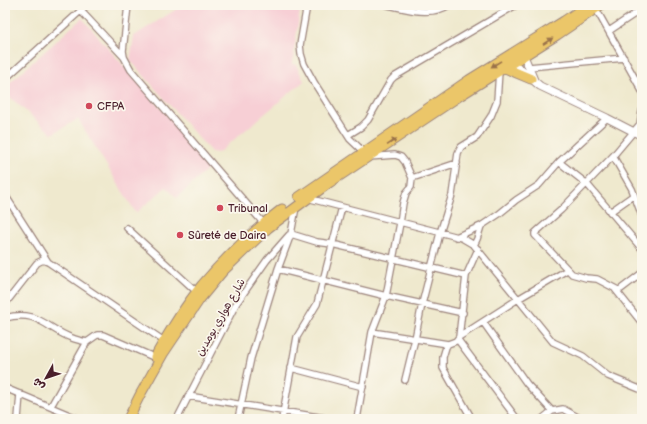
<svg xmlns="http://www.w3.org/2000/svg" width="647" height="424" font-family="'Balsamiq Sans','Playpen Sans Arabic',sans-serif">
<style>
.built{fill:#f7cfd5}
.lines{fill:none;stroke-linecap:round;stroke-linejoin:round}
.minor-casing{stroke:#9c847c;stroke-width:8}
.tertiary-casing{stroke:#9c847c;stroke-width:9}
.primary-casing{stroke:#9c847c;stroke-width:11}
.minor{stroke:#fff;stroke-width:5.5}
.tertiary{stroke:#fff;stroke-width:7}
.primary{stroke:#ebc669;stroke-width:9}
.oneway{fill:#9a724a}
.poi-dot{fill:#d1495b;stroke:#fbf7ec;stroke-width:1.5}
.labels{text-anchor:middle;stroke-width:3.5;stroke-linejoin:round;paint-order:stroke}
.poi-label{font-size:11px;fill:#4a1f2b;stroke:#fbf7ec;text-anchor:start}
.street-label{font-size:11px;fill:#4a1f2b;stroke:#fbf7ec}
</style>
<rect width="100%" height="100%" fill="#fbf7ec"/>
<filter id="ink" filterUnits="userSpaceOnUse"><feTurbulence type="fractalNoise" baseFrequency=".025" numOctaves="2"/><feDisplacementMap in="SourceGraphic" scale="8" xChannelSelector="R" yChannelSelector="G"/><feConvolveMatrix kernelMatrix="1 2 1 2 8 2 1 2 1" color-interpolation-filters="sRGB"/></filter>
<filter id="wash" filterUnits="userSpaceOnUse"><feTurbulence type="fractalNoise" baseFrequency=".012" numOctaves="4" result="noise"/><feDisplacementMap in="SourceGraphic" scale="16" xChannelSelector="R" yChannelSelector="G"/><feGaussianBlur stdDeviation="0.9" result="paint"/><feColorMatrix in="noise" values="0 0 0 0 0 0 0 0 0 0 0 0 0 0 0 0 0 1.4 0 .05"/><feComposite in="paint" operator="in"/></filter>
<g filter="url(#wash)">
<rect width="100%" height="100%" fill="#efe9ce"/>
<path class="built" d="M183 5H301L292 64 296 65 304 81 218 153 211 152 130 60 134 36Z
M82 18 211 166 177 198 166 187 136 213 78 119 52 134 5 93V87Z"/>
</g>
<g filter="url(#ink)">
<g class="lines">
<defs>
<path id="minor" d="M128 5 123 51 124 57 131 70 265 225
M307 5 300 45 301 54 304 64 315 84 350 139 369 157 395 155 401 157 405 162 412 178 411 187 406 193 403 203 400 223 386 296 372 332 357 419
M388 5C408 9 431 17 449 5
M596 9 642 91
M81 11 124 57
M609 31 642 9
M529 67 624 58
M5 79 87 5
M642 111 640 124 613 156 632 189 642 216
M607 118 559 162 587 184 642 249
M348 135 361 127 368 120 391 80 394 77 516 5
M613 156 561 210 535 233V235L572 274 586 278 597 279 618 290 621 289 642 273
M412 178 457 163
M5 195 48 262
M307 198 462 238 474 245 553 342 583 356 608 376 642 390
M610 212 634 195
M127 228 197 292
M291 234 317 242 332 244 466 276
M456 237 481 226 499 214 516 200 539 185 559 162
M474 245 477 239 481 226
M278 269 386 296 463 313
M615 289 642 323
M5 304 37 263 43 260 48 262 164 341
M5 318C38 309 45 328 72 338 77 340 82 341 87 342
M483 322 527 384 552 411
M372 332 448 344
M459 337 518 299 567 270
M458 340 517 419
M291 368 363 387
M405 380 415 339 422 304 440 233 452 195 458 153 461 147 477 137 491 116 497 101 499 71
M5 388 79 419
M188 396 331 419
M51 406 87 342 97 335H103L158 359
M18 419 20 394
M177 419 236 304 267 260 289 235
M238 419 251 358 278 269 291 234 296 207
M282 419 297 337 317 304 342 207
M472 419 443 368V357L446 347 448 344 456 341 459 337 466 276 478 249
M542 419 552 411 563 409 581 419"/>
<path id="tertiary" d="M522 51 534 80
M511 59 513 63 540 86 607 118 642 136"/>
<path id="primary" d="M505 68 531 79
M299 197 469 80 564 21 588 5
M155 357C169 332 184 307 202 285 226 257 253 231 282 209
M128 419 140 395 163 354 200 299 223 271 268 228 329 183 461 95 557 35 601 5"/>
</defs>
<use href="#minor" class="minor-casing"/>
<use href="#tertiary" class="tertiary-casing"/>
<use href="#primary" class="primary-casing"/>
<use href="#minor" class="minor"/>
<use href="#tertiary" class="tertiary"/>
<use href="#primary" class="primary"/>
</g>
<defs><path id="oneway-solid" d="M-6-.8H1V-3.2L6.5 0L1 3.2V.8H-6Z"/></defs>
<g class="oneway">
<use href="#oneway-solid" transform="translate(548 41) rotate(-33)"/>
<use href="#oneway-solid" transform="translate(496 64) rotate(148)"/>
<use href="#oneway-solid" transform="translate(392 142) rotate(-34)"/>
</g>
</g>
<g class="poi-dot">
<circle cx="89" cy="106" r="4"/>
<circle cx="220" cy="208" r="4"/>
<circle cx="180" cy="235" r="4"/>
</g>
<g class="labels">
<g class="poi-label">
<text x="97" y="110">CFPA</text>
<text x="228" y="212">Tribunal</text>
<text x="188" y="239">Sûreté de Daira</text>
</g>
<g class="street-label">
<text transform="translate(220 317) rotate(-60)" y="4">شارع هواري بومدين</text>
</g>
</g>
<rect width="647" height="424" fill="none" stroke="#fbf7ec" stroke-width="20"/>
<g transform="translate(46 378) rotate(230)" stroke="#fbf7ec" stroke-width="3" paint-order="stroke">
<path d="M0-3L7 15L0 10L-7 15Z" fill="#4a1f2b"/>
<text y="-6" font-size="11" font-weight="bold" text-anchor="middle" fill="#4a1f2b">ش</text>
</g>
</svg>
